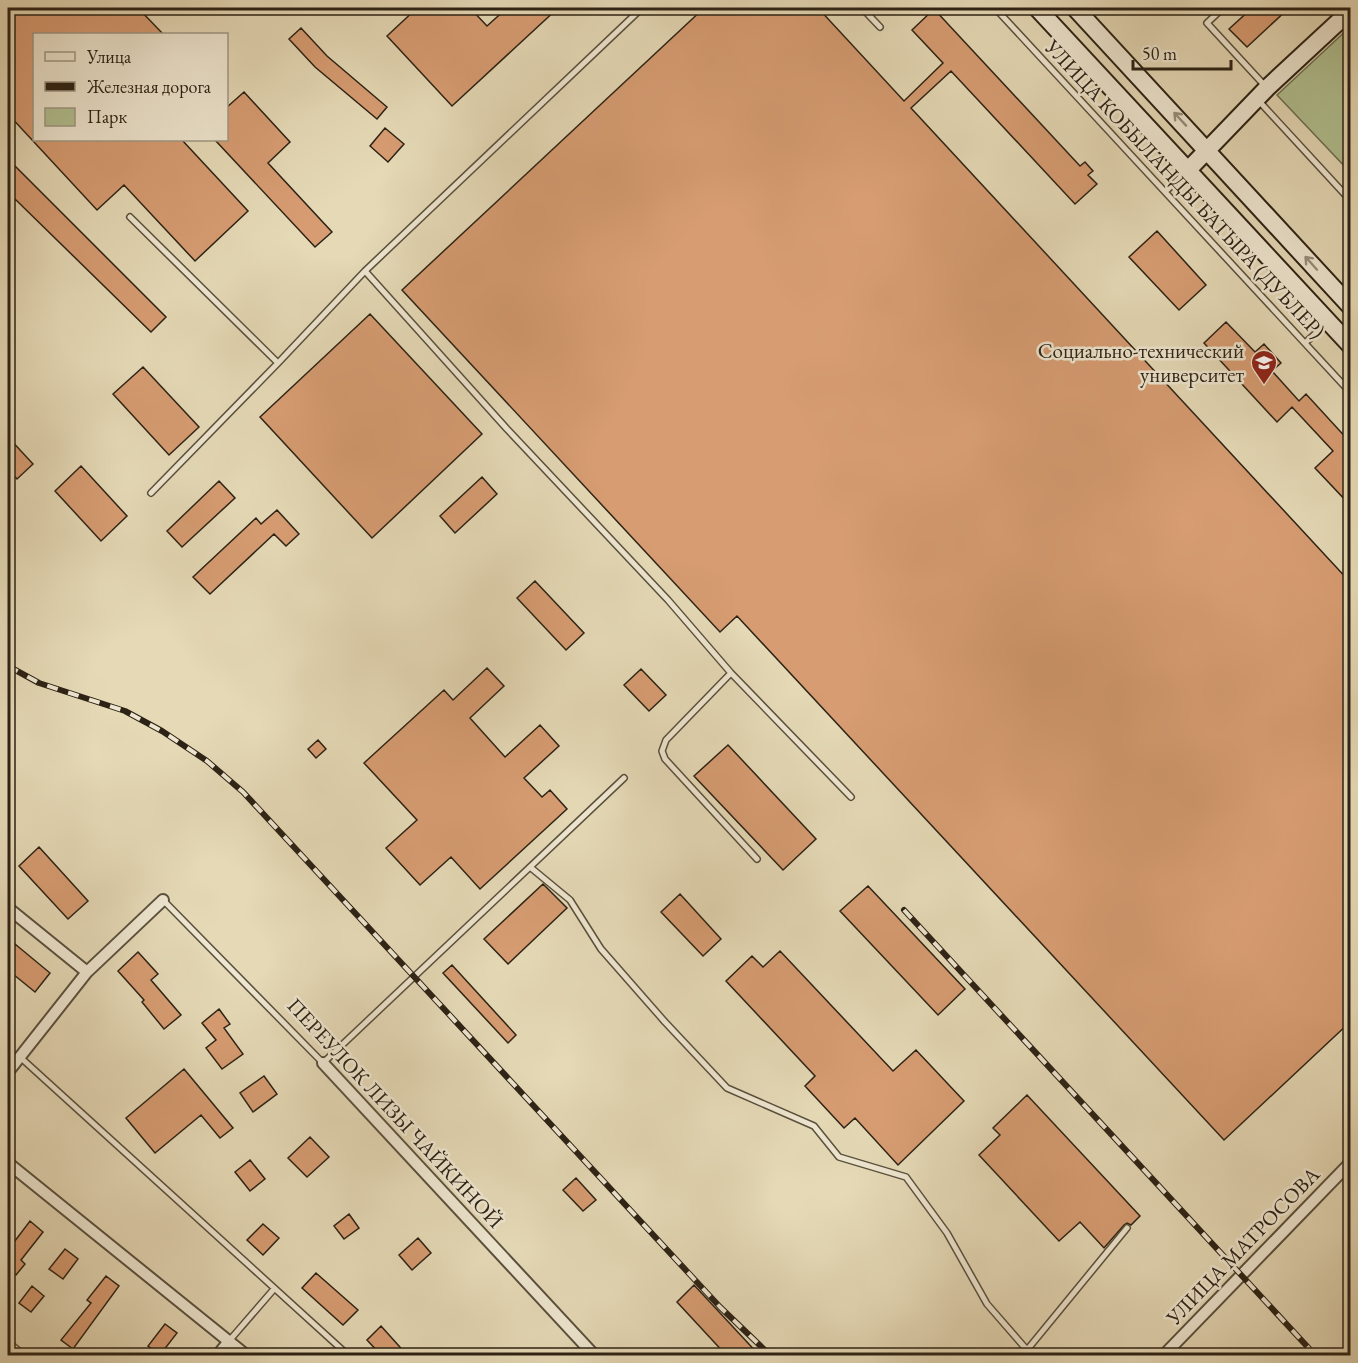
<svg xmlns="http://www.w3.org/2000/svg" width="1358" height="1363" font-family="'EB Garamond',serif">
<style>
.green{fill:#b1c091;stroke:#6e7153;stroke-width:1.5}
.building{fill:#d79c72;stroke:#2c2215;stroke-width:1.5}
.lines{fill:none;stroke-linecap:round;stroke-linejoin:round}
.lane-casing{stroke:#5a503d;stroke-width:8}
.street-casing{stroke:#5a503d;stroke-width:14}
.secondary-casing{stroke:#2c2215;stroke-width:20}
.lane{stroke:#eee6d0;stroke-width:5}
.street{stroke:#eee6d0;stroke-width:10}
.secondary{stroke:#eee6d0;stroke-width:16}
.rail-casing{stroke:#2c2215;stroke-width:6}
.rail{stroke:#eee6d0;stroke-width:4;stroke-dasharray:11;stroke-linecap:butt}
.oneway{stroke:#978e7c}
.labels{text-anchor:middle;stroke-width:5;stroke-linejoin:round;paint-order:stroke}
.street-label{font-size:21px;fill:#2c2215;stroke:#eee6d0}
.poi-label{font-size:21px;fill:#2c2215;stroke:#eee6d0;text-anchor:end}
</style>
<rect width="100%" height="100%" fill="#e5d9b6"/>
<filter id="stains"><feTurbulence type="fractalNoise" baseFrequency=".00333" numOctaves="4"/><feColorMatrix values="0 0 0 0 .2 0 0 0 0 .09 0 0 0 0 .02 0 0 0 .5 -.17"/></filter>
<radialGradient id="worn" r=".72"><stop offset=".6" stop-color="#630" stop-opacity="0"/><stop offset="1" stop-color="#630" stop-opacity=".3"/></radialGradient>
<path class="green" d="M1350 27V172L1277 95Z"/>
<path class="building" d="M21 8H138L163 34H34V140H182L248 211 195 261 124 185 97 210 8 114V20Z
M417 8H470L487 26 507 8H558L452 106 387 36Z
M704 8H818L904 101 943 63 912 30 934 9 1080 166 1085 162 1093 171 1088 175 1097 184 1075 204 951 71 911 108 1350 582V1022L1224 1140 737 616 720 632 402 290Z
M1252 8H1289L1247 47 1229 29Z
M301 28 327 56 387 107 377 119 315 67 289 39Z
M244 92 290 142 268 163 332 232 315 247 215 140H226V108Z
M385 128 404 144 388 162 370 146Z
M8 159 166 317 151 332 15 199 8 206Z
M1157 231 1206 285 1179 310 1129 257Z
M370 314 482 434 372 538 260 417Z
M1226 322 1255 352 1264 344 1281 363 1272 371 1299 401 1306 394 1350 442V505L1315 468 1333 451 1292 407 1277 422 1204 343Z
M143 367 199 427 169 455 113 394Z
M8 437 33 464 17 479 8 469Z
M81 466 127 516 101 541 55 491Z
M482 477 497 494 455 533 440 516Z
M219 481 235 498 182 547 167 531Z
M277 510 299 534 286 546 274 534 210 594 193 577 256 518 261 524Z
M535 581 584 633 566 650 517 598Z
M487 668 504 686 470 718 505 757 540 725 559 746 524 778 542 797 550 790 567 809 480 889 451 857 420 885 386 848 417 820 364 763 444 690 453 700Z
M641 669 666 695 649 711 624 685Z
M318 740 326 749 316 758 308 749Z
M728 745 816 839 783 870 694 776Z
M39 847 88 901 68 919 19 866Z
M543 884 567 908 508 964 484 939Z
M868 886 965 989 938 1015 840 911Z
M680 894 721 939 703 956 661 912Z
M15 944 50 973 35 992 8 970V953Z
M780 951 893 1071 916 1050 964 1101 898 1165 855 1118 844 1128 805 1086 815 1076 726 981 752 956 763 967Z
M138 952 158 974 151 980 181 1015 164 1029 142 1002 144 1000 118 971Z
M452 965 516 1035 508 1043 443 973Z
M219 1009 230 1024 224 1028 243 1054 222 1069 206 1048 216 1040 202 1023Z
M184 1069 233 1128 220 1138 201 1115 155 1153 126 1118Z
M264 1076 277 1094 253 1112 240 1093Z
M1027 1095 1140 1216 1131 1225 1127 1223 1124 1225 1104 1248 1080 1222 1059 1241 979 1155 1000 1135 993 1128Z
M310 1137 329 1157 307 1177 288 1158Z
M250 1160 265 1179 250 1191 235 1172Z
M576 1178 596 1200 583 1211 563 1190Z
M349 1214 359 1228 344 1239 334 1226Z
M30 1221 43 1232 21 1260 25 1264 16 1275 8 1268V1250Z
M263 1224 279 1238 263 1255 247 1240Z
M418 1238 431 1253 412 1270 399 1255Z
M65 1249 78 1259 63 1279 49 1269Z
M316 1273 358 1310 343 1325 302 1288Z
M106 1276 119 1286 73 1349 61 1340 91 1303 87 1300Z
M694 1285 760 1356H727L677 1302Z
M32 1286 44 1296 31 1312 19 1303Z
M165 1324 177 1333 160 1355 148 1346Z
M381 1326 408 1356H382L367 1340Z"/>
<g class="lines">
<defs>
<path id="lane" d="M862 8 880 27
M995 8 1350 392
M1223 8 1207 23 1266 87
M1258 100 1350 200
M1165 192 1187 171
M130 217 278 363
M365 271 507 429 668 600 731 673 851 797
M1305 343 1327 323
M151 493 278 363 365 271 642 8
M731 673 666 740 662 751 665 759 757 859
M530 867 570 900 601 949 665 1022 727 1088 814 1126 839 1157 906 1177 947 1233 987 1304 1027 1350 1127 1228
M163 900 323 1063 624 778
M20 1057 349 1356
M229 1341 274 1289
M8 1342 25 1356"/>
<path id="street" d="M8 908 87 972
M323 1063 595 1356
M8 1072 87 972 163 900
M8 1163 247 1356
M217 1356 229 1341
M1163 1356 1350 1163"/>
<path id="secondary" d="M1037 8 1350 345
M1075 8 1350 306
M1188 170 1267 88 1350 11"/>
</defs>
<use href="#lane" class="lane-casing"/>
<use href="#street" class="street-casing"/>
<use href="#secondary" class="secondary-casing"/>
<use href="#lane" class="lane"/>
<use href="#street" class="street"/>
<use href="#secondary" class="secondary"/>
<defs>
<path id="rail" d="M8 666 39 683 125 711 162 731 207 761 243 792 720 1307 771 1356
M904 910 1316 1356"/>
</defs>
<use href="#rail" class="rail-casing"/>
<use href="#rail" class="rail"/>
</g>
<defs><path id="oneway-shaft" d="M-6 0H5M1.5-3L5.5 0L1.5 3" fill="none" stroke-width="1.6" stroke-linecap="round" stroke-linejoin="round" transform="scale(1.5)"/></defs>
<g class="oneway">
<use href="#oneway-shaft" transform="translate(1180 119) rotate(-133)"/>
<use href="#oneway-shaft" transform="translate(1311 263) rotate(-132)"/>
</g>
<defs>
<symbol id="university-pin" viewBox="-11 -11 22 30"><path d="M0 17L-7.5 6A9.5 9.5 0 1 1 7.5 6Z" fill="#8f2418" stroke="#eee6d0"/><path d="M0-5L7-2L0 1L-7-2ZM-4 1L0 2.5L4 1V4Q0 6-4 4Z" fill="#fff"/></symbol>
</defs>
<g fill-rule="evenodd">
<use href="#university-pin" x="1249" y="348" width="30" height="40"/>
</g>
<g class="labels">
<g class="street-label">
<text transform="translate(1185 189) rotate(47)" y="7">УЛИЦА КОБЫЛАНДЫ БАТЫРА (ДУБЛЕР)</text>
<text transform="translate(395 1113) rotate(47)" y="7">ПЕРЕУЛОК ЛИЗЫ ЧАЙКИНОЙ</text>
<text transform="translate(1243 1246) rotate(-46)" y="7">УЛИЦА МАТРОСОВА</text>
</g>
<g class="poi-label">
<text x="1244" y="358">Социально-технический<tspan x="1244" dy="24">университет</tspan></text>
</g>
</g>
<rect width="1358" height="1363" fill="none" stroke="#e5d9b6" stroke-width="30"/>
<rect x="9" y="9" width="1340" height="1345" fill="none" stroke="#2c2215" stroke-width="3"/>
<rect x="15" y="15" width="1328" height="1333" fill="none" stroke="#2c2215" stroke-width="1.5"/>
<rect x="33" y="33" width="195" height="108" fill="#eee6d0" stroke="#a09885" stroke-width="1.5"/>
<rect x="45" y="52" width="30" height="9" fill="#eee6d0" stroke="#a09885" stroke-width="1.5"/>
<text x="87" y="63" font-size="18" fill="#2c2215">Улица</text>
<rect x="45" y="82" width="30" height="9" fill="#2c2215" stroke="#a09885" stroke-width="1.5"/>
<text x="87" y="93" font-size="18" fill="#2c2215">Железная дорога</text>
<rect x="45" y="108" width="30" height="18" fill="#b1c091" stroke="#a09885" stroke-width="1.5"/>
<text x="87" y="123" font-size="18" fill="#2c2215">Парк</text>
<path d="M1133 60v9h98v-9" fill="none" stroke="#2c2215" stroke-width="3"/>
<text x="1142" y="60" font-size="18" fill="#2c2215" stroke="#eee6d0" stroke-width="4.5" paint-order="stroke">50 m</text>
<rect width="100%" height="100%" filter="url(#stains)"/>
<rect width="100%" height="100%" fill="url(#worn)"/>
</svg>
